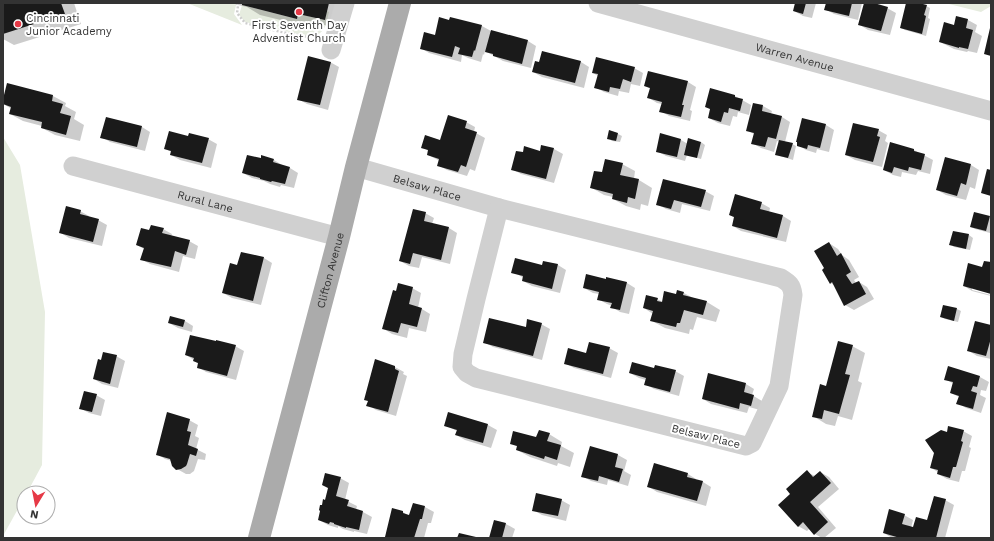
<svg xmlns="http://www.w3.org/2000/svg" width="994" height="541" font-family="'Work Sans',sans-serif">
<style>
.green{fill:#e6ecdf}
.shadow{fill:#0003}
.building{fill:#1a1a1a}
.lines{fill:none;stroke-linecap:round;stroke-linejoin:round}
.path{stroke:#cdcdcd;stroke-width:2.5;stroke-dasharray:2 2;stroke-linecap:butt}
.minor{stroke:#d0d0d0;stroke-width:19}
.major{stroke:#ababab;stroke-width:22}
.poi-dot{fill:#e63946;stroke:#fff;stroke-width:1.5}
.labels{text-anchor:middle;stroke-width:4;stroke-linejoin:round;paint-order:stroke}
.poi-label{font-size:11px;fill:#333;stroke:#fff;text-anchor:start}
.street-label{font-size:11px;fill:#333;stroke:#fff}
</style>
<rect width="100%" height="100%" fill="#fff"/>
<path class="green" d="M187 3H234L236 5 234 14 242 25Z
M945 3H991V6L981 12Z
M242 5 297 19 298 14 325 20 327 11 329 12C326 24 326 33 312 37L245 22 239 15Z
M3 137 20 165 45 312 42 465 27 493H24V498L3 536Z"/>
<path class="shadow" d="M3 3H74L81 24 14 45 3 39Z
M234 3H348L342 29 315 23 314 28 260 15 247 7 238 5Z
M794 3H816L812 18 803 16 794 11 796 3Z
M827 3H862L858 20 834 14 825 9Z
M865 3H870L887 8 896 13 890 35 868 30 860 25Z
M907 3H915L926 6 930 8 928 18 930 19 926 36 905 30 901 28Z
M957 18 968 20 977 25 975 32 982 36 977 53 968 51 967 52 954 49 940 42 955 26Z
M450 21 482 26 491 31 528 41 536 46 531 68 503 61 485 51 484 55 483 54 481 62 468 58 462 55 461 62 429 53 421 48 435 36Z
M543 52 581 62 589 67 584 88 542 77 533 72 540 63Z
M330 62 339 67 328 110 307 104 298 99Z
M634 68 643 73 640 86 631 84 629 93 619 91 618 96 604 92 595 87 598 76 593 73Z
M688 82 696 87 690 110 692 111 690 121 669 116 661 111 662 104 657 103 649 98 651 89 645 86Z
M53 96 66 103 65 106 76 112 74 119 84 125 80 141 55 135 42 128V126L23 121 10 114 12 109 3 104Z
M735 96 751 105 749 115 738 112 737 117 733 116 730 126 718 123 709 118Z
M754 104 763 106 772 111 771 114 782 117 790 122 785 142 792 144 796 146 793 160 780 156 776 154 780 142 777 141 774 152 761 148 752 143 754 134 747 130Z
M802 119 826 125 834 130 829 152 817 149 816 153 806 150 798 145Z
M466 122 475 127 474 132 485 138 475 171 470 169 467 176 447 170 438 165 440 161 428 155 429 151 422 147 441 141Z
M142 127 150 132 145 151 110 142 102 137Z
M878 130 887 135 885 141 888 143 882 167 855 160 846 155Z
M609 131 618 134 622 136 620 142 612 141 608 138Z
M189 137 208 139 217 144 211 168 180 160 171 155 172 152 165 149Z
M681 140 688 144 701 142 705 145 701 159 687 155 685 161 666 156 657 151Z
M542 146 554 149 563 154 554 183 521 174 512 169 524 154 540 152Z
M914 150 933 160 930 174 918 171 916 175 902 172 901 177 893 175 884 170Z
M274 160 282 165V166L290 168 298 173 294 188 281 185 280 187 270 184 264 181 252 178 243 173Z
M622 164 635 171 634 179 639 180 652 188 648 206 641 204 640 210 626 206 613 199V197L604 195 592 188 603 174Z
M971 165 979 170 975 189 970 187 966 200 946 195 937 190Z
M705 191 714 196 710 211 682 204 680 213 666 209 657 204Z
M761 203 770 208 769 213 783 216 791 221 786 242 741 231 733 226 735 218 730 215Z
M80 211 89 216V217L98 220 107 225 102 246 69 238 61 233Z
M425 213 434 218 432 224 449 228 457 233 450 264 422 257 419 268 409 266 400 261Z
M989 217 991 218 990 233 975 229 971 227Z
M163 229 172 234 171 237 189 241 198 246 195 259 183 256 179 272 150 264 141 259 144 249 137 245 150 231Z
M969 235 973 238 970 250 954 247 950 244Z
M829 243 838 249 842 255 849 260 859 277 854 280 856 283 859 282 867 287 874 299 854 310 845 305 835 286 831 283 826 268Z
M264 258 272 263 261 305 232 298 223 293 238 266Z
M991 263V293L972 288V290L991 295V296L972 291 964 286 983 268Z
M558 265 566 270 560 293 532 286 523 281 524 278 513 272 543 266Z
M627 283 635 288 629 314 620 312 612 307V306L607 304 598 299 599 294 593 293 584 288Z
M412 288 421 293 418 308 422 309 430 314 426 332 409 328 407 338 392 334 384 329Z
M684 293 695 299 707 302 720 310 716 322 697 317 693 330 690 329 689 334 665 328 652 321 653 314 644 308 657 299 663 302Z
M957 309 961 311 958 322 945 319 941 317Z
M185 321 193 326 192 332 178 328 169 323Z
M541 324 550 329 542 360 493 347 484 342Z
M991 326V359L977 356 969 351Z
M235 346 244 351 236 380 206 372 198 367 199 364 194 361V360L186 355Z
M852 346 865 353 858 381 862 383 852 420 838 416 835 426 826 424 813 416 827 387Z
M609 348 618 353 611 378 574 368 565 363 587 354Z
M116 356 125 361 118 388 102 384 94 379 101 361Z
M376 361 395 367 404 372 403 374 407 376 396 416 376 410 368 405Z
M949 368 980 377 989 382 986 391 981 390 980 395 986 398 981 413 966 408 958 403 959 397 951 393 954 384 945 379Z
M654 369 675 371 684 376 679 396 654 389 645 384 646 380 639 378 630 373Z
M746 384 754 389 752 395 762 401 760 410 749 407 747 413 711 404 703 399Z
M96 395 105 400 101 416 89 413 80 408Z
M449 413 488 425 497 430 491 448 465 440 456 435 457 431 445 425Z
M189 420 198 425 195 436 199 438 196 449 206 454 205 460 198 459 194 471 190 474H186L177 469 172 461 165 459 157 454Z
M963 431 972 436 969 447 971 448 965 471H962L959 482 947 479 938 474V472L931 468 935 453 947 433Z
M549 434 562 442 561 446 574 453 570 467 558 463 557 466 530 457 517 450 518 447 511 443 537 438Z
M591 447 618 455 627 460 624 471 631 475 628 486 608 480 607 485 591 481 582 476Z
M807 472 815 476 820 472 829 477 839 489 818 507 836 528 824 538H822L815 534 810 528 807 531 798 526 792 494Z
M688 474 696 479V480L703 482 711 487 706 506 657 492 649 487Z
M340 478 349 483 345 500 357 506 356 510 363 512 372 517 367 534 354 531V532L343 529 338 526V528L328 525 319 520 322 506Z
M561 500 570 505 566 521 542 515 533 510Z
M945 500 954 505 945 538H892L884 533 904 515 913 520 911 528H914L928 521Z
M413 504 425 507 434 512 431 523H428L424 538H388L386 537 403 512 410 517Z
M495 521 506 524 515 529 512 538H490Z"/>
<path class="building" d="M3 3H61L65 14 3 34Z
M242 3H329L325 20 298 14 297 19 242 5Z
M795 3H806L803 14 793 11Z
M826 3H852L849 16 824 10Z
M864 3H874L888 7 881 31 858 25Z
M906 3H919L927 5 924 15 926 16 922 34 900 28Z
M956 16 968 19 966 28 973 30 968 49 959 47V48L939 42 944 22 954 25Z
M439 17 449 20 450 17 482 25 475 51 474 50 472 57 458 54 460 48 455 46 452 57 420 49 424 32 435 35Z
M990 28H991V56L984 54Z
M491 30 528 40 522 64 493 56V54L485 52Z
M542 51 581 61 575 83 532 72 535 61 539 62Z
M308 56 331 62 320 105 297 100Z
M596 57 635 67 631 82 623 79 620 89 610 87 609 92 594 88 598 74 592 73Z
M648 71 688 81 682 105H684L681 117 659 112 662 102 647 98 650 88 644 86Z
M7 83 53 95 52 101 63 104 60 113 71 116 66 135 41 128 42 122 9 114 11 107 3 104V99Z
M710 88 735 95V97L743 99 740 111 729 108 728 113 724 112 721 122 708 118 710 109 705 107Z
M753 103 763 105 762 111 782 116 776 139 768 137 765 147 751 144 754 133 746 131Z
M448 115 467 121 465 128 477 132 466 167 461 165 458 172 437 166 439 159 427 155 428 150 421 148 425 135 440 140Z
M106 117 142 126 137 147 100 138Z
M802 118 826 124 820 148 808 145 807 149 797 146V142H796Z
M853 123 879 129 877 136 880 137 873 162 845 155Z
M609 130 618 133 616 141 607 139Z
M169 131 188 136 189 133 209 138 202 163 170 155 171 151 164 149Z
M660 133 681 139 677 157 656 152Z
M688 138 701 142 697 158 684 155Z
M779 140 793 143 788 158 775 155Z
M890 142 914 149V151L925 154 921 170 909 167 908 171 894 167 892 173 883 170Z
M541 145 554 148 546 179 511 170 516 151 523 152 524 146 540 151Z
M247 155 261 158V155L274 159 273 162 290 167 285 184 272 181 271 182 260 179V178L242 173Z
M945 157 971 164 966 185 961 183 957 196 936 190Z
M605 159 623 163 620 175 639 179 635 199 628 197 627 203 612 199 613 194 590 188 594 171 602 172Z
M987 169 991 170V196L981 193Z
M663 179 706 190 701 207 674 200 671 209 656 205Z
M735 194 762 202 760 209 783 215 777 238 732 226 734 217 729 215Z
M66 206 81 210 80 214 99 219 93 242 59 233Z
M413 209 426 212 424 221 449 227 441 260 413 253 410 264 399 261Z
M974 212 990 216 986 231 970 227Z
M151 225 164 228 162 233 190 240 186 255 175 251 171 267 140 260 144 248 136 245 141 228 149 230Z
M953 231 969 234 966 249 949 245Z
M829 242 837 256 841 253 851 272 846 275 852 284 859 281 866 294 844 306 832 282 830 284 822 270 824 268 814 251Z
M241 252 264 257 253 301 222 293 230 263 237 265Z
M515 258 542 265 543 261 558 264 552 289 522 281 523 276 511 273Z
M984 261 991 262V294L963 286 968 263 982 267Z
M586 274 606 279V277L627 282 620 310 610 308 612 303 597 300 599 292 583 288Z
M398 283 413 287 409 304 422 308 417 327 401 323 398 333 382 329 393 290 396 291Z
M677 290 684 292 683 295 707 301 703 315 684 310 680 323H677L676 327 650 321 653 311 643 308 646 295 658 298 657 301 662 302 664 291 676 294Z
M943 305 957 308 954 321 940 317Z
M170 316 185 320 183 327 168 323Z
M489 318 526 327 527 319 542 323 533 356 483 343Z
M975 321 991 325V338L986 356 967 351Z
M190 335 216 341V340L236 345 227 376 197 368 198 363 193 361 194 358 185 355Z
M838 341 853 345 845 374 850 375 839 414 824 410 822 419 812 417 820 384 826 386Z
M589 342 610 347 603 374 564 364 568 348 586 353Z
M103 352 117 355 110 384 93 379 98 359 101 360Z
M375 359 395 366V369L399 371 388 412 366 406 368 401 364 400Z
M632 362 654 368 655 365 676 370 670 392 644 385 646 378 629 373Z
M948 366 980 376 977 387 973 386 971 391 977 393 973 409 956 404 959 396 950 393 953 382 944 380Z
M708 373 746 383 744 392 754 395 751 406 740 403 739 409 702 399Z
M84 391 97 394 92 412 79 409Z
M167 412 190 419 187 431 191 432 188 445 198 449 196 456 190 454 187 464 186 466 181 469 176 470 172 466 170 459 156 455Z
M448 412 488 424 483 443 455 435 457 430 444 426Z
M948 426 964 430 961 441 963 442 956 467H953L950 478 937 474 938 470 930 468 934 453 925 440 941 430 947 432Z
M539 430 550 433 547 441 561 445 557 460 545 456 544 459 516 450 517 446 510 444 513 431 536 437Z
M590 446 618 454 615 467 623 469 619 482 599 476 598 481 581 477Z
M654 463 688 473 687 477 703 481 697 501 647 487Z
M807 470 813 477 820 471 831 483 810 502 828 522 814 535 803 522 798 527 778 505 790 494 786 489Z
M325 473 341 477 336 496 349 500 347 506 363 511 359 530 346 527V528L334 524V523L330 522 329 524 318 520 320 511 319 510 320 505H322L323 499 325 500 328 488 322 485Z
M536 493 562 499 558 516 532 511Z
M934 496 946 499 936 538H900L883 533 889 509 905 514 902 524 913 527 916 517 927 520Z
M413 503 425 506 422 519H420L414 538H388L385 537 392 508 403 511V513L409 515Z
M494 520 506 523 502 538H489Z
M459 533 476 537V538H457Z"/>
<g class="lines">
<path class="path" d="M236 3 238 6 237 13 245 23 277 31 317 39"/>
<g class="minor">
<path id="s1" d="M598 3 991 111"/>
<path d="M331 50 345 3"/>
<path id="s2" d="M73 166 339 237"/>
<path id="s3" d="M356 167 499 208"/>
<path d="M499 208 781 278C789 283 792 285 793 295L779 386 752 443 746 446 476 378 467 373 462 367 463 354 476 299Z"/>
</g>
<path class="major" id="s4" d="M259 538 339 237 356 167 400 3"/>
</g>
<g class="poi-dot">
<circle cx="299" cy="12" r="4"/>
<circle cx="18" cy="24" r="4"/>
</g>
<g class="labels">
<g class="poi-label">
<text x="26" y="22">Cincinnati<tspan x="26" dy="13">Junior Academy</tspan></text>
<text x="299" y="29" text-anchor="middle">First Seventh Day<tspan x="299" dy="13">Adventist Church</tspan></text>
</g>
<g class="street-label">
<text dy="4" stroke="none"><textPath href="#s1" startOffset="204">Warren Avenue</textPath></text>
<text dy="4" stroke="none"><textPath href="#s3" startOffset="74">Belsaw Place</textPath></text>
<text dy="4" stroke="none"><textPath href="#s2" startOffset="137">Rural Lane</textPath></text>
<text dy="4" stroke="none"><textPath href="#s4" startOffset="277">Clifton Avenue</textPath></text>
<text transform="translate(706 436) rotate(14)" y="4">Belsaw Place</text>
</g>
</g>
<rect width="994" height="541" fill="none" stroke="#333333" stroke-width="8"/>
<g transform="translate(36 505) rotate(190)"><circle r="19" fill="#ffffff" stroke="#adadad"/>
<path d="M0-3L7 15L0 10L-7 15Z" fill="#e63946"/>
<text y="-6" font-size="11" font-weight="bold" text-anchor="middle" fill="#333333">N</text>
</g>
</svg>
